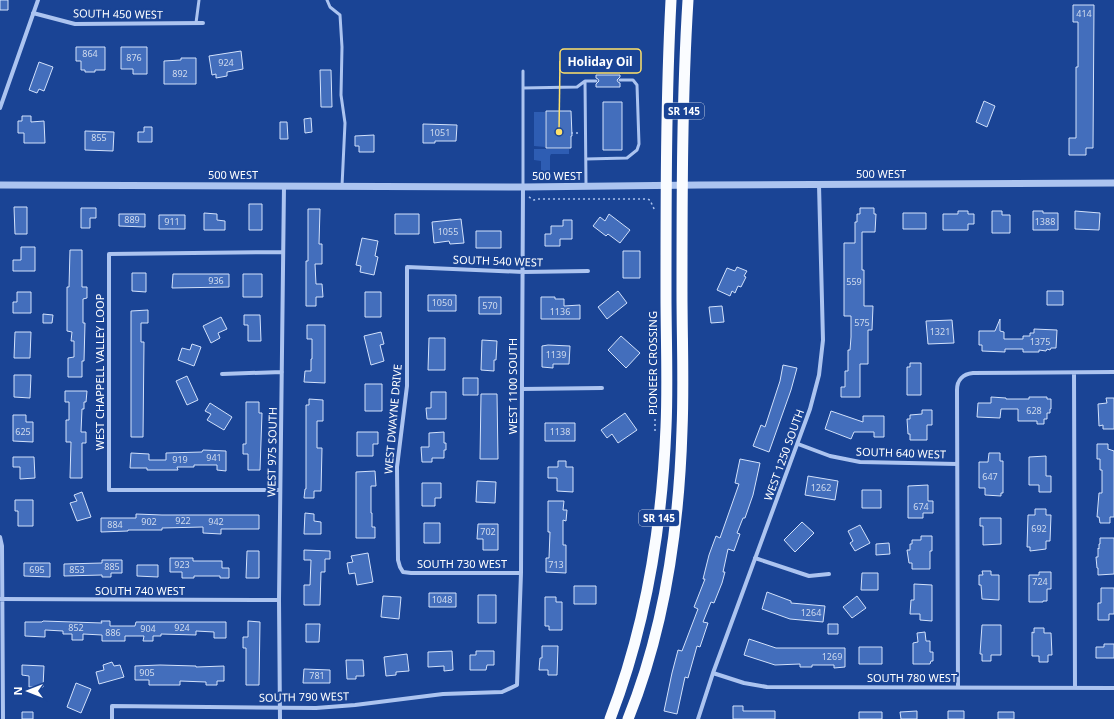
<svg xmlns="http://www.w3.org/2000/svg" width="1114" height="719" font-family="'Noto Sans',sans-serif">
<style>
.green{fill:#2e5db3}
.building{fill:#436ebc;stroke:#d2e1fb}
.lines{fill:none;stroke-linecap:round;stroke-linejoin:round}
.path{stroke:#acc4f0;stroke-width:1.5;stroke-dasharray:2 3;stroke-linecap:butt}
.service{stroke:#acc4f0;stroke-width:3}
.minor{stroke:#acc4f0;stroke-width:4}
.tertiary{stroke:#acc4f0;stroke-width:7}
.trunk{stroke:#fafcff;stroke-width:11}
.labels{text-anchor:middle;stroke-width:4;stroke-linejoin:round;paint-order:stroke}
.number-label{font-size:9px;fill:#d0dbee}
.shield{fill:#1a4495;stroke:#bac7df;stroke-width:1}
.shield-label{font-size:10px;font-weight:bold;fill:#fff}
.street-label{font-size:11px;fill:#fff;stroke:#1a4495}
.leader{fill:none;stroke:#ffe16a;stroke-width:1.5}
.callout-dot{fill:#ffe16a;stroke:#1a4495;stroke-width:1.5}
.callout{fill:#1a4495;stroke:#ffe16a;stroke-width:1.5}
.callout-label{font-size:12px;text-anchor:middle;font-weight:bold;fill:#fff}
</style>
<rect width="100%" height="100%" fill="#1a4495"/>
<path class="green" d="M534 112H545V147L534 146Z
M534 149H569V154H551L550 156V171L541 172V161L534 160Z"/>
<path class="building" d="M0 0H8V10H0Z
M1073 5H1094L1093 148H1086V155H1069V138H1076V67H1078V22H1073Z
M76 47H105V70H95V72H85V70H81V61H76Z
M121 47H147V74H133V69H121Z
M241 51 243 69 227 72V76L216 78V74L212 75 209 56Z
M181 58H196V84H164V61L181 60Z
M39 62 53 67 44 91 39 89 37 93 29 90Z
M320 70H331L332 107H321Z
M596 75H620V77L617 80 618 82 620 83V87H596V84L599 81 598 79 596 78Z
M984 101 995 106 987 127 976 122Z
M603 102H622V150H603Z
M546 111H571L572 136H571V148H546Z
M22 116H31V122L44 121 45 143H24V133H18V121H22Z
M311 118 312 132 305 133 304 119Z
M280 122H287L288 139H280Z
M423 124 457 125 456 141H435V143H423Z
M144 127H152V142H138V132H144Z
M85 131 114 132 113 151 85 150Z
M374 135V152H359V146H355V136Z
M249 204H262V230H249Z
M14 207H27V234H15Z
M81 208H96V218H90V228H81Z
M860 208H874V214H876L875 232H862V270H864V306H873L872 330H868V364H860V397H841V387H845V371H848V350H850L851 337V316H844V243H855V222H857V214H860Z
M308 209H320L319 244H322V264H315L316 284H322L323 297H316V306H306V261H308Z
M958 211H968V214H974V224H968V230H943V214H958Z
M992 211H1002V215H1010V233H992Z
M1033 211H1043V213H1058V230H1033Z
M1075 211 1100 213 1099 230 1075 229Z
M204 213 217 214V220L225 221V230H204Z
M903 213H926V229H903Z
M119 214H145V227L119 226Z
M395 214H419V234H395Z
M609 214 630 230 620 243 608 234 606 236 593 226 600 217 605 221Z
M159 215H185V229H159Z
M461 219 464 243 450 244 449 241 434 243 432 222Z
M563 220H572V239H560V246H545V234H551V226H563Z
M476 231H501V248H476Z
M362 238 378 241 375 256 378 257 374 275 360 272 361 266 356 265Z
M21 247H35V271H13V260H21Z
M70 250H82V287H87V298L83 299V323H85L84 361H82V377H68V358L74 357V341H71L72 332 67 331V287H69Z
M623 251H640V278H623Z
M737 267 747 271 744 276 746 277 741 287 738 286 735 293 732 291 730 296 717 290 727 268 735 271Z
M132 273H146V292L132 291Z
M173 274H229V287L172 288Z
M243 274H262V297H243Z
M618 291 627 303 607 319 598 307Z
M1047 291H1063V305H1047Z
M17 292H31V313H13V302H17Z
M365 292H381V317H365Z
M428 295H456V311H428Z
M479 297H501V314H479Z
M541 297H555V299H564V306L580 305V319H541Z
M722 306 724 322 711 323 709 307Z
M148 310V323H141V342H144L143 437H131V311Z
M43 314 53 315 52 323H43Z
M244 315H260L261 341H248V325H244Z
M221 317 227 329 218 333 220 338 211 343 203 326Z
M1000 319V331L1004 332V339H1023V336H1030V333H1034V329L1057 330 1056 348H1051L1050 350 1047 349 1046 351 1039 350V352H1023V349H1005V352L982 351V345H979V331H995Z
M952 320 954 343 928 344 926 321Z
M307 325H325V383L304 382 305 371H311V359H312V339H307Z
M15 332H31L30 358H14Z
M381 332 384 344 380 345 384 361 371 365 364 336Z
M621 336 640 353 626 368 608 350Z
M429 338H445V370H428Z
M482 340 497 341 496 360H494V371L481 370Z
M192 344 201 347 194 366 178 360 182 348 190 350Z
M548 345 570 346 569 364H553V368L542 367V346Z
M910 363H921V395H907V367H910Z
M783 365 797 368 791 390 769 452 753 446 761 425 765 427 780 381Z
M14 375H31L30 398 14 397Z
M187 376 198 400 187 405 176 381Z
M463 378H478V395H463Z
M365 384H382V411H365Z
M65 391H87L86 402H84V409H82L81 432H86V443H82V478H70L71 442H66V420H69V402H65Z
M431 392H446V419H427L426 408H431Z
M481 394H497L498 459H480Z
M991 397 1006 398V399H1029V397H1047V399H1051V409H1050V413H1047V419H1044V424H1037V421H1018V409H1001L1000 418 977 417 978 403H991Z
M1106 398H1114V429H1103V425L1099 426 1098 404 1107 403Z
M309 399 323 400V421H317V448H322L321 491H314V498H304L305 489H306V405H309Z
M246 402H259V413H262L260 470H248V454H243V444H246Z
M210 403 232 417 224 430 207 420 211 414 205 411Z
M922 410H932V425H927V440H910V434H908L907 419H910V415L922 414Z
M831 411 863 422V416H884V437H874V432H854L851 439 825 429Z
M625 413 637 430 618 443 612 434 607 438 601 430Z
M13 415H26V422H33V442L13 441Z
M545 423H575V441H545Z
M357 432H378V444H373V456H357Z
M444 432V443H446V450H444V458H432V462H422L421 447H429V433Z
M1097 444H1108V449L1114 451V517H1110V523H1100L1099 517H1097L1099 493H1102V470H1100V459H1097Z
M203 450 226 451V471L217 470V465H194V467H177L178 470H147V468H130L131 453 149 454V460H166V453L202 452Z
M989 453H1000V461H1003V493H1001V496L985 495V488H979V462H988Z
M1046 456V476H1051V492H1039V485H1029V457Z
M13 457H34L35 478 20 479V467H13Z
M740 459 760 463 753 495 745 518H743L737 533 740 534 734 551 728 549 723 572H725L722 583 714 603 711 602 703 622 708 623 700 647 697 646 688 678 685 677 677 714 664 711 672 673 678 650 682 651 698 609 694 607 705 579H703L709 555 716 536 720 538 739 484 735 483Z
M558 461H566V467H573V492L557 491V478H548V467H558Z
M375 471 376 486H371V513H372V527H375V538H356V472Z
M808 476 838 481 835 500 805 495Z
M477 481 496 482 495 503 476 502Z
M422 483H441V498H435V506H422Z
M928 485V501H933V513H923V518H908V486Z
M862 490H881V508H862Z
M82 492 91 517 77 521 70 503 77 501 74 495Z
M15 500H33V526H18V511H15Z
M548 501H564L563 510H567L566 521 563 520V545H566V573L546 572V558H549L550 532H548Z
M1035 509H1046V515H1051L1050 541H1046V549L1030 551V547H1027L1028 515H1035Z
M305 513 314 514V521L321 522V534H304Z
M136 514 162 515H259V529H221V534L203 533V527L162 528V530H128V531L101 532V518H136Z
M980 518H1001V544L983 545V526H980Z
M802 522 814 533 795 552 784 540Z
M424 523H440V543H424Z
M478 524H498V550H483V539H477Z
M860 525 870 543 855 551 850 543 853 541 848 531Z
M921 536H932V551H930V569H912V563H909L907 550H910V544H912V540H921Z
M1100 538H1114V574L1098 575V568H1097L1096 557H1098V548L1099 549V544H1100Z
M889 543 890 554 876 555V544Z
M304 550 330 551V559H325V572H321L320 605H304V585H310L311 560H304Z
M247 551H259V578H246Z
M368 553 373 582 357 585 355 573 349 574 347 563 353 562 351 556Z
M170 558H193V561H222V568H229V578H220V576H194V578H182V572H170Z
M102 560H122V573H111V577H102V575L64 576V564L102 563Z
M24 563H50V577L24 576Z
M137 565H158V577L137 576Z
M982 571H991V575H999V600L982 599 981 585H979V575H983Z
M1039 572H1051V589H1047V601H1043V602H1029V575H1039Z
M862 573H878V590H861Z
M914 584 932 585V621L920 620V614H910L911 600H914Z
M574 586H596V604H574Z
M1101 588H1114V614H1109V620H1098V603H1101Z
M767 592 791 601V603L825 606 823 622 790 619 762 609Z
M429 593H456V607H429Z
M478 595H496V623H478Z
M383 596 401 597 399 619 381 617Z
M857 596 866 608 852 618 843 607Z
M545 597H556V602H562V630H549V626H545Z
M43 621 102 623 101 621H110V626H135L136 622H226V638H214V632L196 631V635L161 634V636H153V641H143L144 636H125V641H102V635L83 634V640H72V634H63V631L45 630V637L25 636V622H42Z
M248 621 260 622 259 685H246V648H243V637H248Z
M306 624H320L319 642H306Z
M828 624H838V634H828Z
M982 625H1001V655H991V661H982V654H980Z
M1034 628H1044V633H1051L1052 655H1048V662H1039V656H1032V632L1034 633Z
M925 632 926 641H930V652H933V661H931L930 664H913V643L918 642 917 633Z
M749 639 776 648H845V667L834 668V665H812V667H800V664L775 665 744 655Z
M1104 644H1114V658H1096V647H1104Z
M542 646H558L557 675H548V670H539L540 658H542Z
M859 647H882V664H859Z
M452 651 453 670 444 671V666L428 667V652Z
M476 651H494V665H487L486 670H470V655H476Z
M407 654 409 671 396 672V675L386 676 384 657Z
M346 660H363L364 676H356V679H347Z
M112 662 114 666 120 665 124 677 99 684 96 672 104 670 103 665Z
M22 665 44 666 43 687H29V676L22 675Z
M160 665 196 666V667L224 666V681H217V685H206V682L180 681V685H149V680H135V666Z
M304 669 330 670V683H303Z
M76 683 91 689 81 713 67 707Z
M733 706H743V711H775V719H733Z
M917 711V719H901L900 712Z
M948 711H964V719H948Z
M22 712H33V719H22Z
M859 712H882V719H859Z
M998 712H1014V719H998Z"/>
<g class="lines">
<path class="path" d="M571 133H579
M529 197 534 200 538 199H647L650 200 655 211
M655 431V317"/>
<path class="service" d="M327 0 330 7 340 15 342 47 341 95 345 123 342 186
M196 23 199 0
M585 81H596
M523 88 577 87 585 81 586 185
M586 159 627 158 637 150 639 144 637 85 633 80H620
M523 187V71"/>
<path class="minor" d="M33 13 75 24 203 23
M0 108 38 0
M1074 373 1075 687
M222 374 282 372
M522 389 602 388
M798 444 830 456 860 462 957 464
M280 490H109V254L283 252
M0 537 2 546 3 719
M755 558 809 576 829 574
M521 573H411L403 572 400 567 398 560 397 467 407 386V267L523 272 588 271
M0 599 279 600
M713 673 744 683 767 687 1114 688
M958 687 957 390C957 380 963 374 973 373L1114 372
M112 719V706L316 708 355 705 443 694 502 692 517 685 521 573 523 187
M280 719 279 600 284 186
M698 719 713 673 810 409 819 375 823 340 819 185"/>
<path class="tertiary" d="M0 185 523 187 699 185 1114 183"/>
<path class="trunk" d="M610 719C646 626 662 526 666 427 668 383 666 339 666 295 666 197 666 98 671 0
M628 719C665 628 679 528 682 430 684 384 682 338 682 292 682 194 682 97 688 0"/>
</g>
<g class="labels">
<g class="number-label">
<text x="1084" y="17">414</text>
<text x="90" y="57">864</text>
<text x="134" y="61">876</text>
<text x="226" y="66">924</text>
<text x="180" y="77">892</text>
<text x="440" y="136">1051</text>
<text x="99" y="141">855</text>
<text x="132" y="223">889</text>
<text x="172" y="225">911</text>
<text x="1045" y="225">1388</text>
<text x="448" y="235">1055</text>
<text x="216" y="284">936</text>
<text x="854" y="285">559</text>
<text x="442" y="306">1050</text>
<text x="490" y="309">570</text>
<text x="560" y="315">1136</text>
<text x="862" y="326">575</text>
<text x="940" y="335">1321</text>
<text x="1040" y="345">1375</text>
<text x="556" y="358">1139</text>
<text x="1034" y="414">628</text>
<text x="23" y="435">625</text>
<text x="560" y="435">1138</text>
<text x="214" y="461">941</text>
<text x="180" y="463">919</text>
<text x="990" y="480">647</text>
<text x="821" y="491">1262</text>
<text x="921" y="510">674</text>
<text x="183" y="524">922</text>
<text x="149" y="525">902</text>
<text x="216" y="525">942</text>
<text x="115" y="528">884</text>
<text x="1039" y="532">692</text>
<text x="488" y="535">702</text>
<text x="182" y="568">923</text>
<text x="556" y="568">713</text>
<text x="112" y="570">885</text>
<text x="37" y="573">695</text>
<text x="77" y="573">853</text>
<text x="1040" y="585">724</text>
<text x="442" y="603">1048</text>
<text x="811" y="616">1264</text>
<text x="76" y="631">852</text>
<text x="182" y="631">924</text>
<text x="148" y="632">904</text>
<text x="113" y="636">886</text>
<text x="832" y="660">1269</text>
<text x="147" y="676">905</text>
<text x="317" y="679">781</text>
</g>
<g class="shield">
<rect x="664" y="103" width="40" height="16" rx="3"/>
<rect x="639" y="510" width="40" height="16" rx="3"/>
</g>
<g class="shield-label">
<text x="684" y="115">SR 145</text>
<text x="659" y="522">SR 145</text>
</g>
<g class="street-label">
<text transform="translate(118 14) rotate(1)" y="4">SOUTH 450 WEST</text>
<text x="881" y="178">500 WEST</text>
<text x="233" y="179">500 WEST</text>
<text x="557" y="180">500 WEST</text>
<text transform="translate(498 261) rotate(2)" y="4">SOUTH 540 WEST</text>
<text transform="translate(653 363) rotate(-90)" y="4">PIONEER CROSSING</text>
<text transform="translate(100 372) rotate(-90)" y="4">WEST CHAPPELL VALLEY LOOP</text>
<text transform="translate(513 386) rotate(-90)" y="4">WEST 1100 SOUTH</text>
<text transform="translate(393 419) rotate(-85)" y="4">WEST DWAYNE DRIVE</text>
<text transform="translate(272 452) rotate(-89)" y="4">WEST 975 SOUTH</text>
<text transform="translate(901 453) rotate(2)" y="4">SOUTH 640 WEST</text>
<text transform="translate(784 455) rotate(-70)" y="4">WEST 1250 SOUTH</text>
<text x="462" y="568">SOUTH 730 WEST</text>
<text x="140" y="595">SOUTH 740 WEST</text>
<text x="912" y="682">SOUTH 780 WEST</text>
<text transform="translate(304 697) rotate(-1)" y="4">SOUTH 790 WEST</text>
</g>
</g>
<path class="leader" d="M559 132L560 61"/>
<circle class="callout-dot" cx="559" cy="132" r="4"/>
<rect class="callout" x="560" y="49" width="81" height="24" rx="4"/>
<g class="callout-label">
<text x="600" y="66">Holiday Oil</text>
</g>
<g transform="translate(28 691) rotate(270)" stroke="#1a4495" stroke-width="3" paint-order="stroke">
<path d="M0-3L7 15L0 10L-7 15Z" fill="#ffffff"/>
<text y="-6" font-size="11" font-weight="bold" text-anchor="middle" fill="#ffffff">N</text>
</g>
</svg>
